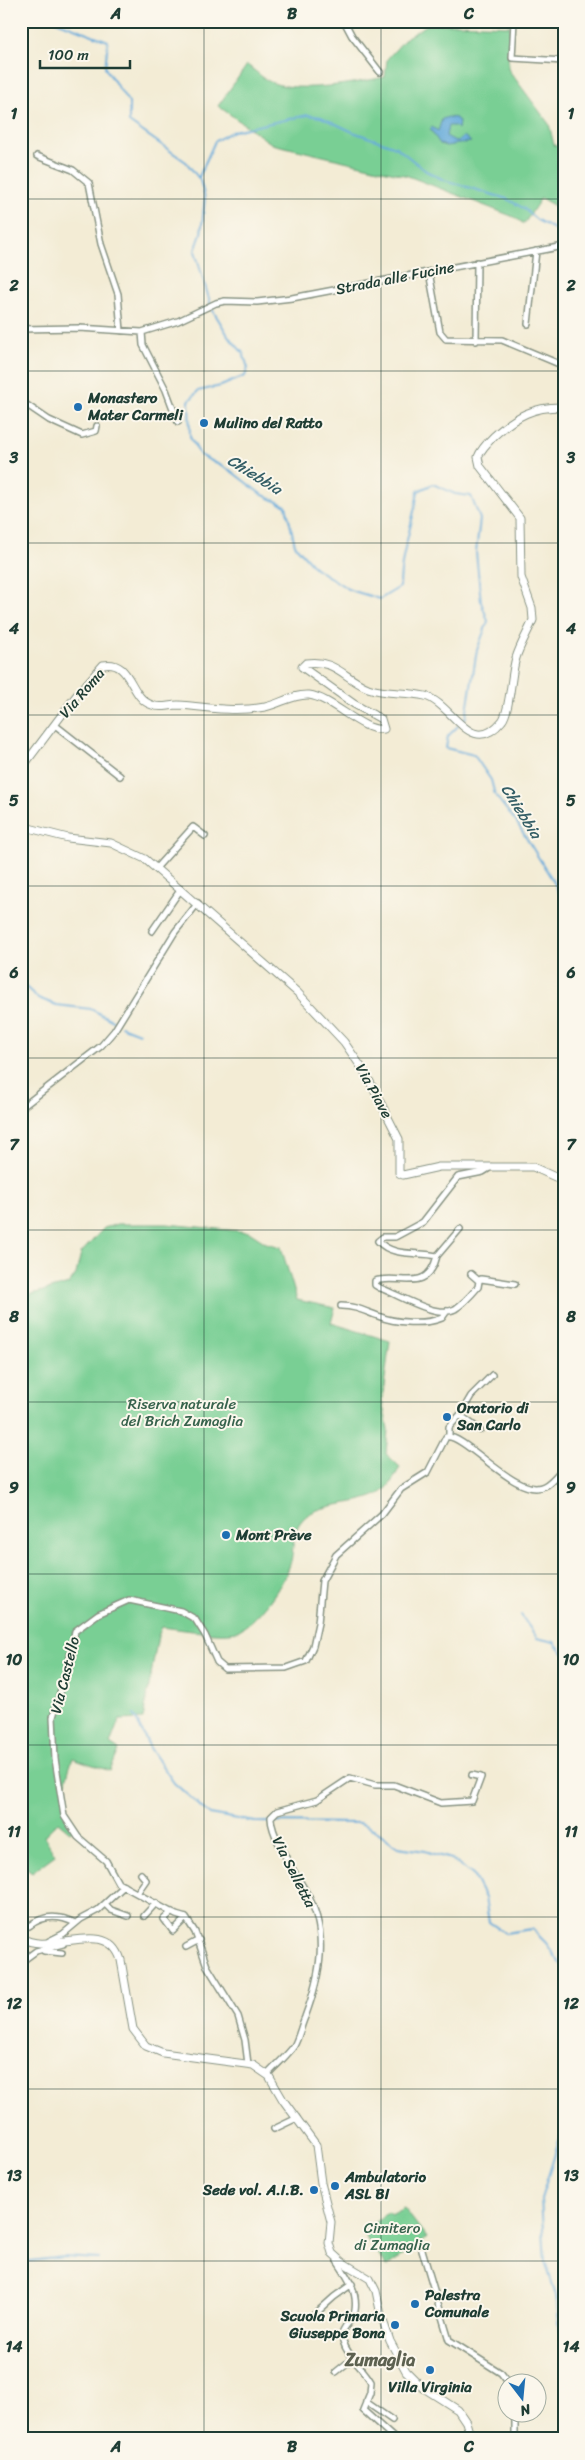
<svg xmlns="http://www.w3.org/2000/svg" width="585" height="2460" font-family="Sriracha,sans-serif">
<style>
.green{fill:#79cf94;stroke:#4c8664}
.water{fill:#65aada;stroke:#427487}
.lines{fill:none;stroke-linecap:round;stroke-linejoin:round}
.stream{stroke:#65aada;stroke-width:2}
.street-casing{stroke:#899484;stroke-width:8}
.secondary-casing{stroke:#899484;stroke-width:9}
.street{stroke:#fff;stroke-width:5}
.secondary{stroke:#fff;stroke-width:7}
.grid{fill:none;stroke:#1f3d34;stroke-width:1;stroke-opacity:0.55}
.poi-dot{fill:#1f6fb2;stroke:#fbf7ec;stroke-width:2}
.labels{text-anchor:middle;stroke-width:4;stroke-linejoin:round;paint-order:stroke}
.street-label{font-size:15px;fill:#1f3d34;stroke:#fbf7ec}
.poi-label{font-size:15px;font-weight:bold;fill:#1f3d34;stroke:#fbf7ec;text-anchor:start}
.park-label{font-size:15px;fill:#36624c;stroke:#fbf7ec}
.water-label{font-size:16px;font-style:italic;fill:#345e66;stroke:#fbf7ec}
.quarter-label{font-size:18px;font-weight:bold;fill:#5d6150;stroke:#fbf7ec}
.neatline{fill:none;stroke:#1f3d34;stroke-width:2}
.grid-label{font-size:16px;text-anchor:middle;font-weight:bold;fill:#1f3d34}
</style>
<rect width="100%" height="100%" fill="#fbf7ec"/>
<filter id="ink" filterUnits="userSpaceOnUse"><feTurbulence type="fractalNoise" baseFrequency=".02" numOctaves="2"/><feDisplacementMap in="SourceGraphic" scale="10" xChannelSelector="R" yChannelSelector="G"/><feConvolveMatrix kernelMatrix="1 2 1 2 8 2 1 2 1" color-interpolation-filters="sRGB"/></filter>
<filter id="wash" filterUnits="userSpaceOnUse"><feTurbulence type="fractalNoise" baseFrequency=".0096" numOctaves="4" result="noise"/><feDisplacementMap in="SourceGraphic" scale="20" xChannelSelector="R" yChannelSelector="G"/><feGaussianBlur stdDeviation="1.12" result="paint"/><feColorMatrix in="noise" values="0 0 0 0 0 0 0 0 0 0 0 0 0 0 0 0 0 1.4 0 .05"/><feComposite in="paint" operator="in"/></filter>
<g filter="url(#wash)">
<rect width="100%" height="100%" fill="#f3ecd5"/>
<path class="green" d="M456 24 510 26 508 69 549 124 554 145 564 149V196L558 208 541 198 524 224 514 217 408 176 272 144 218 106 247 65C255 70 264 80 273 83 302 93 355 83 385 77L387 59 407 37 427 25Z
M118 1224H167L249 1232 266 1243 281 1247 297 1300 335 1308 331 1323 390 1341 382 1400 388 1429 386 1454 400 1467C396 1474 392 1483 386 1489 369 1506 321 1501 304 1518 290 1533 295 1544 291 1561 285 1584 257 1623 235 1632 222 1636 178 1629 162 1627L158 1636 143 1719 119 1720 110 1744 119 1750 110 1771 73 1758C65 1780 57 1807 76 1827L70 1832 58 1822 44 1836 55 1855 32 1872 21 1864V1297L69 1284 76 1274 81 1253 104 1228Z
M404 2208 427 2238 387 2267 362 2232 388 2212 390 2215Z"/>
<path class="water" d="M448 117 456 118 459 122 458 129 455 126H448L446 136 457 142 464 136 471 142 446 146 440 144 430 129 432 127 438 131 442 119Z"/>
<g class="lines">
<path class="stream" d="M56 21 108 41 105 68 129 103V122L186 162 200 180 205 198 201 234 195 251 212 309 229 337 243 353 248 368 245 376 221 386 198 391 189 401 190 437 200 455 231 471 261 494 286 506 295 545 315 568 350 590 380 599 400 587C400 555 413 524 418 491L433 484 455 494 471 496 480 519 476 552 481 602 488 621 477 650 466 717 461 723
M199 177 215 141 233 131 308 115 321 117 353 132 396 147 426 171 444 180 507 199 523 208 537 220 564 234
M458 726 448 736 446 748 474 755 491 780 495 795 517 823 555 884 564 902
M21 983 38 998 56 1005 91 1009 117 1023
M121 1026 139 1033
M521 1615 537 1638 554 1642 564 1654
M134 1715 150 1748 174 1783 209 1814 255 1822 360 1823 375 1830 398 1847 425 1851 451 1859 473 1875 485 1898 489 1922 505 1933 532 1929 546 1943 564 1969
M21 2262 64 2257 98 2259
M560 2330 556 2295 545 2261 541 2199 564 2125"/>
</g>
</g>
<g filter="url(#ink)">
<g class="lines">
<defs>
<path id="street" d="M344 21 352 36 380 72
M514 21 512 58 564 61
M37 156 73 170 89 183 101 244 118 294 121 331
M429 272 440 332 446 339 502 340 564 366
M528 324 536 251
M21 329 79 328 142 332 178 321 216 303 225 301 257 302 292 298 564 246
M142 332 143 345 166 390 178 422
M476 341 477 262
M21 401 49 420 82 435 96 431 97 426
M55 725 120 776
M157 867 193 827 205 836
M152 931 181 889
M21 1108 101 1046 114 1031 175 932 198 903
M437 1256 460 1229
M471 1274 479 1281
M479 1281 478 1287C472 1294 463 1304 455 1309 436 1319 398 1294 380 1288L375 1285V1281C400 1273 427 1295 437 1256 420 1251 393 1258 378 1241L383 1237H395L423 1222 458 1177 483 1172 491 1167
M479 1281 481 1279 515 1284
M341 1306C355 1306 364 1311 378 1316 395 1323 425 1325 442 1318L447 1311
M460 1415 480 1430
M449 1436V1427L460 1415 471 1396 492 1375
M137 1893 146 1880 141 1874
M106 1905 111 1910 128 1916
M172 1912 164 1919 173 1931 186 1918
M144 1916 156 1903
M29 1926C43 1915 59 1915 75 1923
M49 1941 63 1934 81 1919 98 1910 124 1886
M186 1947 199 1940
M44 1951 62 1953
M21 1962 36 1951 63 1944
M248 2064 245 2040 238 2016 207 1966 195 1932 186 1918 176 1915 118 1883 106 1861 78 1837 64 1816 55 1759 53 1717 68 1665 75 1631 98 1614 129 1600 181 1611 195 1619 205 1635 217 1662 225 1669 286 1668 306 1661 313 1646 318 1623 322 1581 336 1555 382 1514 401 1489 428 1472 446 1437C465 1433 517 1500 544 1486 552 1482 558 1473 564 1467
M268 2074C276 2065 287 2056 294 2046 299 2037 301 2026 305 2017 320 1977 330 1932 306 1892 297 1876 270 1835 271 1817L277 1811 317 1800 350 1778 375 1785H394L441 1803 472 1801 481 1777 472 1775
M274 2129 297 2118
M420 2243 449 2340 501 2373 508 2382
M337 2261C347 2276 358 2291 355 2310 354 2322 338 2327 343 2341 348 2358 363 2367 371 2382L370 2393 363 2410 395 2439
M314 2315 334 2297 352 2284
M336 2372 352 2359
M366 2402 392 2420
M515 2439V2412"/>
<path id="secondary" d="M21 769 76 696 103 665C132 659 129 698 152 705 161 709 168 705 178 705 210 707 231 713 265 707 280 704 293 694 309 695 333 698 363 733 384 729L381 719 354 704 302 667 306 663C335 659 344 678 368 688 387 695 406 691 425 696 453 704 471 759 502 721 510 712 511 673 516 658 520 645 528 632 533 620L532 608 521 577 520 518 480 466 478 457C481 449 488 442 494 436 516 416 534 406 564 407
M21 826 68 838 111 843 145 859 298 993 344 1042 366 1074 399 1139V1173L403 1175 439 1167H533L564 1181
M21 1937C48 1958 107 1915 121 1960L133 2029 146 2046 163 2053 253 2065 269 2076 283 2100 316 2145 321 2183 331 2222 329 2243 332 2253 342 2262 370 2279 376 2291 381 2315 390 2341 406 2371 422 2387 458 2410 466 2422 471 2439"/>
</defs>
<use href="#street" class="street-casing"/>
<use href="#secondary" class="secondary-casing"/>
<use href="#street" class="street"/>
<use href="#secondary" class="secondary"/>
</g>
</g>
<path class="grid" d="M204 21V2439M381 21V2439M21 199H564M21 371H564M21 543H564M21 715H564M21 886H564M21 1058H564M21 1230H564M21 1402H564M21 1574H564M21 1745H564M21 1917H564M21 2089H564M21 2261H564"/>
<g class="poi-dot">
<circle cx="78" cy="407" r="5"/>
<circle cx="204" cy="423" r="5"/>
<circle cx="447" cy="1417" r="5"/>
<circle cx="226" cy="1535" r="5"/>
<circle cx="335" cy="2186" r="5"/>
<circle cx="314" cy="2190" r="5"/>
<circle cx="415" cy="2304" r="5"/>
<circle cx="395" cy="2325" r="5"/>
<circle cx="430" cy="2370" r="5"/>
</g>
<g class="labels">
<g class="street-label">
<text transform="translate(395 278) rotate(-11)" y="5">Strada alle Fucine</text>
<text transform="translate(82 693) rotate(-49)" y="5">Via Roma</text>
<text transform="translate(374 1091) rotate(61)" y="5">Via Piave</text>
<text transform="translate(65 1675) rotate(-76)" y="5">Via Castello</text>
<text transform="translate(294 1872) rotate(63)" y="5">Via Selletta</text>
</g>
<g class="poi-label">
<text x="88" y="403">Monastero<tspan x="88" dy="17">Mater Carmeli</tspan></text>
<text x="214" y="428">Mulino del Ratto</text>
<text x="457" y="1413">Oratorio di<tspan x="457" dy="17">San Carlo</tspan></text>
<text x="236" y="1540">Mont Prève</text>
<text x="345" y="2182">Ambulatorio<tspan x="345" dy="17">ASL BI</tspan></text>
<text x="304" y="2195" text-anchor="end">Sede vol. A.I.B.</text>
<text x="425" y="2300">Palestra<tspan x="425" dy="17">Comunale</tspan></text>
<text x="385" y="2321" text-anchor="end">Scuola Primaria<tspan x="385" dy="17">Giuseppe Bona</tspan></text>
<text x="430" y="2392" text-anchor="middle">Villa Virginia</text>
</g>
<g class="park-label">
<text x="182" y="1409">Riserva naturale<tspan x="182" dy="17">del Brich Zumaglia</tspan></text>
<text x="392" y="2233">Cimitero<tspan x="392" dy="17">di Zumaglia</tspan></text>
</g>
<g class="water-label">
<text transform="translate(255 474) rotate(32)" y="6">Chiebbia</text>
<text transform="translate(522 811) rotate(58)" y="6">Chiebbia</text>
</g>
<g class="quarter-label">
<text x="380" y="2366">Zumaglia</text>
</g>
</g>
<rect width="585" height="2460" fill="none" stroke="#fbf7ec" stroke-width="55"/>
<g transform="translate(522 2398) rotate(164)"><circle r="24" fill="#fbf7ec" stroke="#a3ada2"/>
<path d="M0-4L9 19L0 12L-9 19Z" fill="#1f6fb2"/>
<text y="-8" font-size="14" font-weight="bold" text-anchor="middle" fill="#1f3d34">N</text>
</g>
<path d="M40 60v8h90v-8" fill="none" stroke="#1f3d34" stroke-width="2.5"/>
<text x="48" y="60" font-size="15" fill="#1f3d34" stroke="#fbf7ec" stroke-width="4" paint-order="stroke">100 m</text>
<rect x="28" y="28" width="530" height="2404" class="neatline"/>
<g class="grid-label">
<text x="116" y="19">A</text>
<text x="292" y="19">B</text>
<text x="469" y="19">C</text>
<text x="14" y="119">1</text>
<text x="571" y="119">1</text>
<text x="14" y="291">2</text>
<text x="571" y="291">2</text>
<text x="14" y="463">3</text>
<text x="571" y="463">3</text>
<text x="14" y="634">4</text>
<text x="571" y="634">4</text>
<text x="14" y="806">5</text>
<text x="571" y="806">5</text>
<text x="14" y="978">6</text>
<text x="571" y="978">6</text>
<text x="14" y="1150">7</text>
<text x="571" y="1150">7</text>
<text x="14" y="1322">8</text>
<text x="571" y="1322">8</text>
<text x="14" y="1493">9</text>
<text x="571" y="1493">9</text>
<text x="14" y="1665">10</text>
<text x="571" y="1665">10</text>
<text x="14" y="1837">11</text>
<text x="571" y="1837">11</text>
<text x="14" y="2009">12</text>
<text x="571" y="2009">12</text>
<text x="14" y="2181">13</text>
<text x="571" y="2181">13</text>
<text x="14" y="2352">14</text>
<text x="571" y="2352">14</text>
<text x="116" y="2452">A</text>
<text x="292" y="2452">B</text>
<text x="469" y="2452">C</text>
</g>
</svg>
